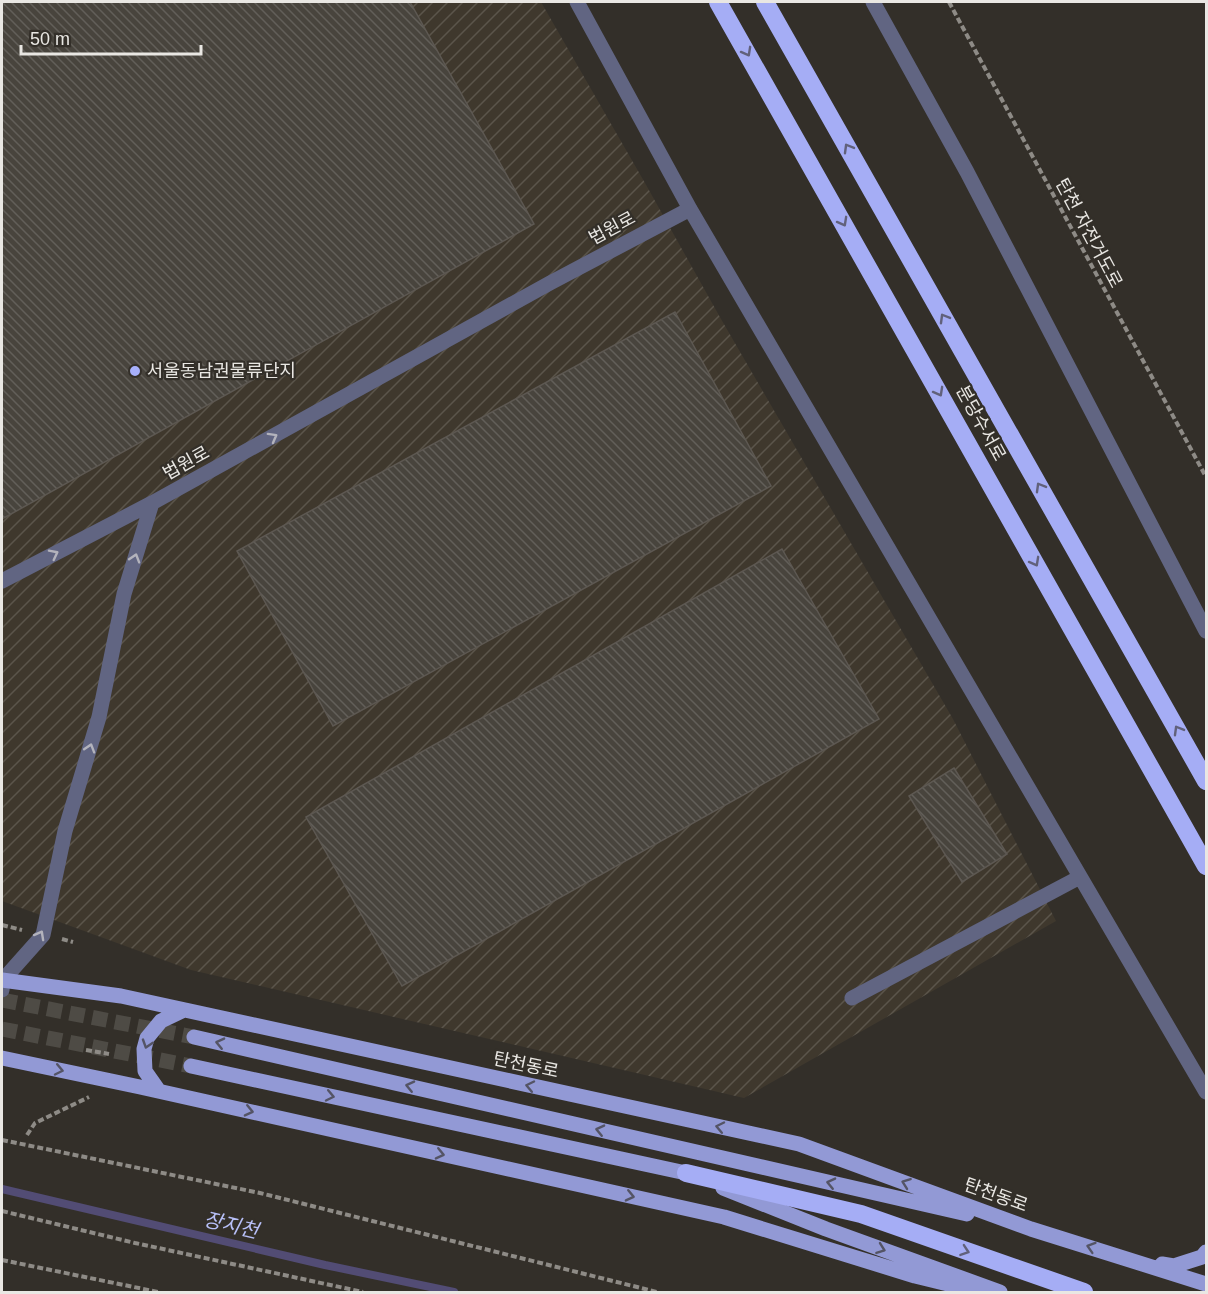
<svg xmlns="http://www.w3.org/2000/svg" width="1208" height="1294" font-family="Arial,'Noto Sans KR',sans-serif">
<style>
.industrial{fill:url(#industrial-furrows)}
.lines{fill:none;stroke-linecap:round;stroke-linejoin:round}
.stream{stroke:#524c74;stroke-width:8}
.building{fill:url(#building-back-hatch);stroke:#5d5852;stroke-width:1.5}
.major-tunnel{stroke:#4e4b45;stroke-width:15;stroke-dasharray:15 8;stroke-linecap:butt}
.path{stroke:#8e8b86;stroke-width:4;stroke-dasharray:6 3;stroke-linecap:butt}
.minor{stroke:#616582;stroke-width:15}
.major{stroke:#9299d5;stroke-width:15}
.highway{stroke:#a5adf5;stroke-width:18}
.oneway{stroke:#61617b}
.oneway2{stroke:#b3b3bc}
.oneway3{stroke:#545465}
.poi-dot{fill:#a7b0fc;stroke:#332f29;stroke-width:2}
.labels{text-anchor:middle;stroke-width:4.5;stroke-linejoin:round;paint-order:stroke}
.street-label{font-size:18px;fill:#e9e7e3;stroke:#332f29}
.poi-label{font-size:18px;fill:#e9e7e3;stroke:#332f29;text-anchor:start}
.water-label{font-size:20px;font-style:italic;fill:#b7bff7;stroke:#332f29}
</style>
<defs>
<pattern id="industrial-furrows" width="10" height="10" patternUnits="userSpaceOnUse" patternTransform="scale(1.5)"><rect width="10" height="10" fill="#3f382d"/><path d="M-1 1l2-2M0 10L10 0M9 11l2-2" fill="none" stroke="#5b554b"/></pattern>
<pattern id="building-back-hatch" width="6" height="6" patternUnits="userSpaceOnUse" patternTransform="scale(1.5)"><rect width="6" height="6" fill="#48443d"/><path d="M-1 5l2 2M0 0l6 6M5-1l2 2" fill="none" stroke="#625f59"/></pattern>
</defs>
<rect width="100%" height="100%" fill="#332f29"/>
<path class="industrial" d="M2 2H541L645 183 721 319 953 719 1056 921 744 1098 191 970 2 901Z"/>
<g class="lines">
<path class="stream" d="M2 1189 325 1265 454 1292"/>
</g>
<path class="building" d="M2 2H410L534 224 2 519Z
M675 312 771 486 333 726 237 551Z
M782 549 879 719 402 986 306 817Z
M954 768 1007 854 962 882 909 796Z"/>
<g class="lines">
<path class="major-tunnel" d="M2 1000 194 1037
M2 1029 191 1066"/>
<path class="path" d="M949 2 1206 477
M2 925 22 930
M62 939 73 942
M86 1050 109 1054
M27 1135 35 1123 89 1097
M2 1140 260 1193 657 1292
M2 1211 135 1243 363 1292
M2 1260 158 1292"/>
<path class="minor" d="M577 2 690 209 1206 1092
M873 2 967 172 1206 631
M2 581 152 503
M2 990 3 980 43 935 65 831 99 717 124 594 152 503 550 283 690 209
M852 998 1080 877"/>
<path class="major" d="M2 980 121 996 799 1144 1031 1229 1206 1284
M194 1037 967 1214
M2 1058 140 1087 724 1217 915 1276 981 1292
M191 1066 686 1173 695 1176
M159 1091 145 1071 144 1049 147 1038 161 1021 184 1010
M723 1188 826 1229 1000 1292
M1162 1264 1174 1266 1202 1257 1206 1252"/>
<path class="highway" d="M718 2 1206 866
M765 2 1206 781
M686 1173 861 1214 1084 1292"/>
</g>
<defs><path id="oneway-chevron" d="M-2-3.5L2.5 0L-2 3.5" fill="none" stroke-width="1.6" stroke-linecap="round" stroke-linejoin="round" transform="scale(1.5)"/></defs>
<g class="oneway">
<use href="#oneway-chevron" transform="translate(747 52) rotate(61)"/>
<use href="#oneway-chevron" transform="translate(848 148) rotate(-120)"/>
<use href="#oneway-chevron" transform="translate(843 222) rotate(61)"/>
<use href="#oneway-chevron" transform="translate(944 318) rotate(-120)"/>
<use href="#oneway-chevron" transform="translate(939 392) rotate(61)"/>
<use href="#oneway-chevron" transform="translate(1040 487) rotate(-120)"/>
<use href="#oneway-chevron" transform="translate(1035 562) rotate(61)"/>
<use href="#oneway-chevron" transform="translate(1178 730) rotate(-120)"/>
<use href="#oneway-chevron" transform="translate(965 1251) rotate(19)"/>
</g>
<g class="oneway2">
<use href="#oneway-chevron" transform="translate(273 437) rotate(-29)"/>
<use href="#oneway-chevron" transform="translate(54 554) rotate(-27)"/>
<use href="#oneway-chevron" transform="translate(135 558) rotate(-73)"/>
<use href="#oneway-chevron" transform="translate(90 748) rotate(-73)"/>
<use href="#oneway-chevron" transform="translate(40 935) rotate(-61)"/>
</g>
<g class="oneway3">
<use href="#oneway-chevron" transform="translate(220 1043) rotate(-167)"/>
<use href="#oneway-chevron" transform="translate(147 1044) rotate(108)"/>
<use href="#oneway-chevron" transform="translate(59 1070) rotate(12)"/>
<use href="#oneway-chevron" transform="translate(410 1086) rotate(-167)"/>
<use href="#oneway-chevron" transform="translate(530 1086) rotate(-168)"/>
<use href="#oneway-chevron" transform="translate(330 1096) rotate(12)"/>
<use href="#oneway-chevron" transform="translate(249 1111) rotate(13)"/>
<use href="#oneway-chevron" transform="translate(720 1127) rotate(-168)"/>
<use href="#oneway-chevron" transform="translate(600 1130) rotate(-167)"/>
<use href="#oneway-chevron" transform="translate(440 1154) rotate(13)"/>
<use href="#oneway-chevron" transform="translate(831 1183) rotate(-167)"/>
<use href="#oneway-chevron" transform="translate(906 1183) rotate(-160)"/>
<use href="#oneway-chevron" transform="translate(630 1196) rotate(13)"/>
<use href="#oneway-chevron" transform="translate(1091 1247) rotate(-163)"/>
<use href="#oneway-chevron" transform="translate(881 1249) rotate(20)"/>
</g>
<circle class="poi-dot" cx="135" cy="371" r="6"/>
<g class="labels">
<g class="street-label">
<text transform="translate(612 228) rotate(-28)" y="6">법원로</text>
<text transform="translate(1089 233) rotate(62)" y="6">탄천 자전거도로</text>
<text transform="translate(981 423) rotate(61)" y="6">분당수서로</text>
<text transform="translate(186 463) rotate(-29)" y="6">법원로</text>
<text transform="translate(526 1065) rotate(12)" y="6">탄천동로</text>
<text transform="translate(996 1195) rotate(20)" y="6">탄천동로</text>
</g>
<g class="poi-label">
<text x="147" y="377">서울동남권물류단지</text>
</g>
<g class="water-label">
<text transform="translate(231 1225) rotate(13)" y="7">장지천</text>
</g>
</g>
<rect width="1208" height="1294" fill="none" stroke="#e9e7e3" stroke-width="6"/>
<path d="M21 45v9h180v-9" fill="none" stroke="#e9e7e3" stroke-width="3"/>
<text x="30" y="45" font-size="18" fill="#e9e7e3" stroke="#332f29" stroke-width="4.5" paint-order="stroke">50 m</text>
</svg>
